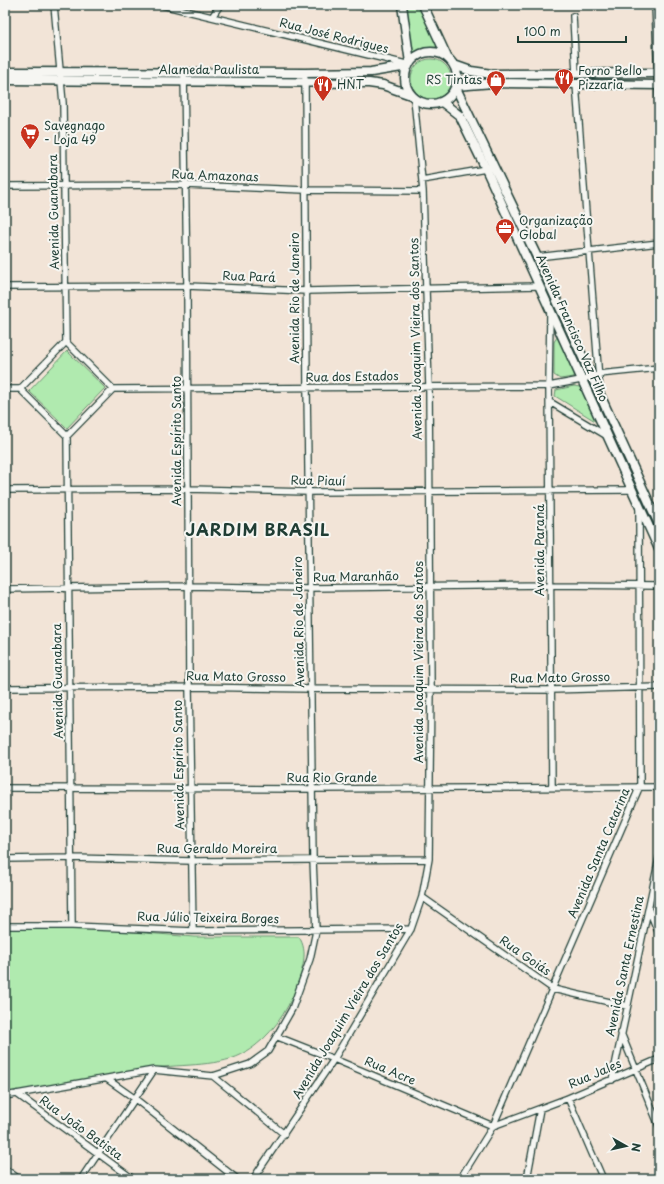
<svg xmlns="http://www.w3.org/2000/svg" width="664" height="1184" font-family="'Playpen Sans',sans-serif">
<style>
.green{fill:#b0eaaf;stroke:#689472}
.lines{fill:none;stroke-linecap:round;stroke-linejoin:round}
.street-casing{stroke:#1f3d34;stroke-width:8}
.secondary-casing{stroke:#1f3d34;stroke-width:11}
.street{stroke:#f6f6f2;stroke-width:5.5}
.secondary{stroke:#f6f6f2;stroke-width:8}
.labels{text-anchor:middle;stroke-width:4;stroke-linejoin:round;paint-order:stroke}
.street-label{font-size:12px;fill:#1f3d34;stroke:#f6f6f2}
.poi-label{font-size:12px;fill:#1f3d34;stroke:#f6f6f2;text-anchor:start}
.district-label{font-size:16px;font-weight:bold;letter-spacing:1px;fill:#1f3d34;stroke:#f6f6f2}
</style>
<rect width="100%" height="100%" fill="#f2e4d7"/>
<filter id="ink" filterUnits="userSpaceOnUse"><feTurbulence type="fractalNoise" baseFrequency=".025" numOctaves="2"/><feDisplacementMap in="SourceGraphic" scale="8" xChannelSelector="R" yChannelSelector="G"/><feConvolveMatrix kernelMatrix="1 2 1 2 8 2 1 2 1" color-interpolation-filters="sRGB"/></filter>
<g filter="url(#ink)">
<path class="green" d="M404 5H418L438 47 423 48 411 55Z
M411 79a20 20 0 1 1 40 0a20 20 0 1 1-40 0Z
M557 337 575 371 574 377 560 379 554 375V342Z
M67 351 105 388 67 428 29 391Z
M574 386 580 387 595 416V421L555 396 556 390Z
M5 927H72L194 937H299C309 952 302 970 297 986 287 1012 271 1037 246 1052 222 1067 182 1064 154 1068 104 1075 55 1086 5 1095Z"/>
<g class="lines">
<defs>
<path id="street" d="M54 5 63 103 66 342 113 389
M162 5 406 64
M655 5 659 108
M573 16 576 74
M212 17 220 5
M184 72 187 286 189 687 193 931
M576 84 600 392
M422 180 486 169
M5 186 186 185 305 190 423 191
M537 257 659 243
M5 287 187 286 306 291 539 286
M550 313 549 386 552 787
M66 342 20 389 67 436
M5 389H20
M113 389 549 386 581 380 599 374 659 368
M550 402 607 436
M5 490 188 489 308 492 631 490
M5 589 189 586 310 588 552 585 659 586
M5 688 189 687 311 689 551 690 659 687
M5 788 312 789 659 787
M5 859 72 858 192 861 429 859
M422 897 553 989 627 1006
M649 910 659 934
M5 926H72L193 931 411 929
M72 926 67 436 113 389
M621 1033 659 1126
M278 1037 334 1059 493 1126 568 1098 659 1059
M213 1076 284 1134
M107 1079 134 1098 237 1179
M612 1080 659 858
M17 1094 133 1179
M5 1096 154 1070 213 1076 250 1064 268 1051 292 1009 310 959 316 931 313 860 307 388 305 79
M568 1098 603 1179
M5 1169 19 1179
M81 1179 154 1070
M253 1179 334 1059 411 929 422 897 429 859 431 688 429 387 423 191 414 98
M460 1179 493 1126 640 786 639 507
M527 1179 540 1109"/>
<path id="secondary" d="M402 5 410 63
M423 5 447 57
M405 78a26 26 0 1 1 52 0a26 26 0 1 1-52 0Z
M454 65 471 71 492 74 659 73
M5 72 305 73 371 72 408 66
M5 80 369 83 383 85 411 95
M456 86 493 83 659 85
M456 88 537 257 659 524
M442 102 460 116 486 169 659 549"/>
</defs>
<use href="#street" class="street-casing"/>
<use href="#secondary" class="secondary-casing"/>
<use href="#street" class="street"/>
<use href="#secondary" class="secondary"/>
</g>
</g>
<defs>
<symbol id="restaurant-pin" viewBox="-11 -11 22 30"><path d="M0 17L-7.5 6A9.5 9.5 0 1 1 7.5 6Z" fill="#c8321e" stroke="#f6f6f2"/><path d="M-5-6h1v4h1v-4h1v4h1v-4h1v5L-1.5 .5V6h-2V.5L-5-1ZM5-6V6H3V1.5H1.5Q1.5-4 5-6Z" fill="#fff"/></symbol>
<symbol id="shop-pin" viewBox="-11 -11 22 30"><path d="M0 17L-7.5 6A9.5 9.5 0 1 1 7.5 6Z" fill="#c8321e" stroke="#f6f6f2"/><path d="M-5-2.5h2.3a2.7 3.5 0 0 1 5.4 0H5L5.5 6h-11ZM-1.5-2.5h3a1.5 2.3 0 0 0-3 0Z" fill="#fff"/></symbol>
<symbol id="supermarket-pin" viewBox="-11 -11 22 30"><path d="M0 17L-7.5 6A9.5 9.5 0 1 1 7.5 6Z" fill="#c8321e" stroke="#f6f6f2"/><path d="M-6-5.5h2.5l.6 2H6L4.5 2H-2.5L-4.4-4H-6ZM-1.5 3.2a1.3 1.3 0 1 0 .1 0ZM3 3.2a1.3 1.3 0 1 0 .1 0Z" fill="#fff"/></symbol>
<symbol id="office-pin" viewBox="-11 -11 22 30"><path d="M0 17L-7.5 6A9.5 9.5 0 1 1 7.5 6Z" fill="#c8321e" stroke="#f6f6f2"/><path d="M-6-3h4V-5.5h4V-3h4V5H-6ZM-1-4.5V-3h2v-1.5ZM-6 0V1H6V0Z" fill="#fff"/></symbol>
</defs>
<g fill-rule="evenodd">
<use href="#restaurant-pin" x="553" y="67" width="22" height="30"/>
<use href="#shop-pin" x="485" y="69" width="22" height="30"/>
<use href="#restaurant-pin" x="312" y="74" width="22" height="30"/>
<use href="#supermarket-pin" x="19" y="122" width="22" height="30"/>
<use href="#office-pin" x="494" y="217" width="22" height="30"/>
</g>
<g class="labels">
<g class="street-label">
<text transform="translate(334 36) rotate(14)" y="4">Rua José Rodrigues</text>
<text x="209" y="74">Alameda Paulista</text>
<text transform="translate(215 176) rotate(2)" y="4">Rua Amazonas</text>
<text transform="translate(54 212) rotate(-91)" y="4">Avenida Guanabara</text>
<text transform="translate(249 277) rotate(2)" y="4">Rua Pará</text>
<text transform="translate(295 298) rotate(-90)" y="4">Avenida Rio de Janeiro</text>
<text transform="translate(572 328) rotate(66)" y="4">Avenida Francisco Vaz Filho</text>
<text transform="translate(416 339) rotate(-91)" y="4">Avenida Joaquim Vieira dos Santos</text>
<text transform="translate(352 377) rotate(-1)" y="4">Rua dos Estados</text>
<text transform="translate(177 441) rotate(-90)" y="4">Avenida Espírito Santo</text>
<text transform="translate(318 481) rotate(1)" y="4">Rua Piauí</text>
<text transform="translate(540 550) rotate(-90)" y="4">Avenida Paraná</text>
<text transform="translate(356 577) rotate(-1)" y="4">Rua Maranhão</text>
<text transform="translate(299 622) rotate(-91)" y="4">Avenida Rio de Janeiro</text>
<text transform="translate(419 662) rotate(-90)" y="4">Avenida Joaquim Vieira dos Santos</text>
<text transform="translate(236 677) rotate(1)" y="4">Rua Mato Grosso</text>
<text transform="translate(560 678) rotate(-1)" y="4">Rua Mato Grosso</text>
<text transform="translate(58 681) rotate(-91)" y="4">Avenida Guanabara</text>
<text transform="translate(179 765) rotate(-91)" y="4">Avenida Espírito Santo</text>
<text x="332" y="782">Rua Rio Grande</text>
<text x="217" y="853">Rua Geraldo Moreira</text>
<text transform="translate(599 853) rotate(-67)" y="4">Avenida Santa Catarina</text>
<text transform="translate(208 918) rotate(1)" y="4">Rua Júlio Teixeira Borges</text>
<text transform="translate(525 956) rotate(35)" y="4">Rua Goiás</text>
<text transform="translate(625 966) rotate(-78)" y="4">Avenida Santa Ernestina</text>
<text transform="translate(348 1011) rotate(-59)" y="4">Avenida Joaquim Vieira dos Santos</text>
<text transform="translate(390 1071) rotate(23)" y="4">Rua Acre</text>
<text transform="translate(595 1074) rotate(-23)" y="4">Rua Jales</text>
<text transform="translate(81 1128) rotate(36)" y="4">Rua João Batista</text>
</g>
<g class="poi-label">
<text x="578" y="75">Forno Bello<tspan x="578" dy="14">Pizzaria</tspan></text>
<text x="482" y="84" text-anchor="end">RS Tintas</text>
<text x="337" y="89">HNT</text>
<text x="44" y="130">Savegnago<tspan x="44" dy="14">- Loja 49</tspan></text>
<text x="519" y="225">Organização<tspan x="519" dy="14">Global</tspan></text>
</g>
<g class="district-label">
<text x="258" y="536">JARDIM BRASIL</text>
</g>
</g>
<rect width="664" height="1184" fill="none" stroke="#f6f6f2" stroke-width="20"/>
<rect x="10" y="10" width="644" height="1164" fill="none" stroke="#1f3d34" stroke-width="1.5" filter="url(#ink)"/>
<g transform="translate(626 1146) rotate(98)" stroke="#f6f6f2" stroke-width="3" paint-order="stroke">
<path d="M0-3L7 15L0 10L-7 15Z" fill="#1f3d34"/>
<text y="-6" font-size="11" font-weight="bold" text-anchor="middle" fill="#1f3d34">N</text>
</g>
<path d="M518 36v6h108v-6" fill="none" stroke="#1f3d34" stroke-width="2"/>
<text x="524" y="36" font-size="12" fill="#1f3d34" stroke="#f6f6f2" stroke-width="3" paint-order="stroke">100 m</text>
</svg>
